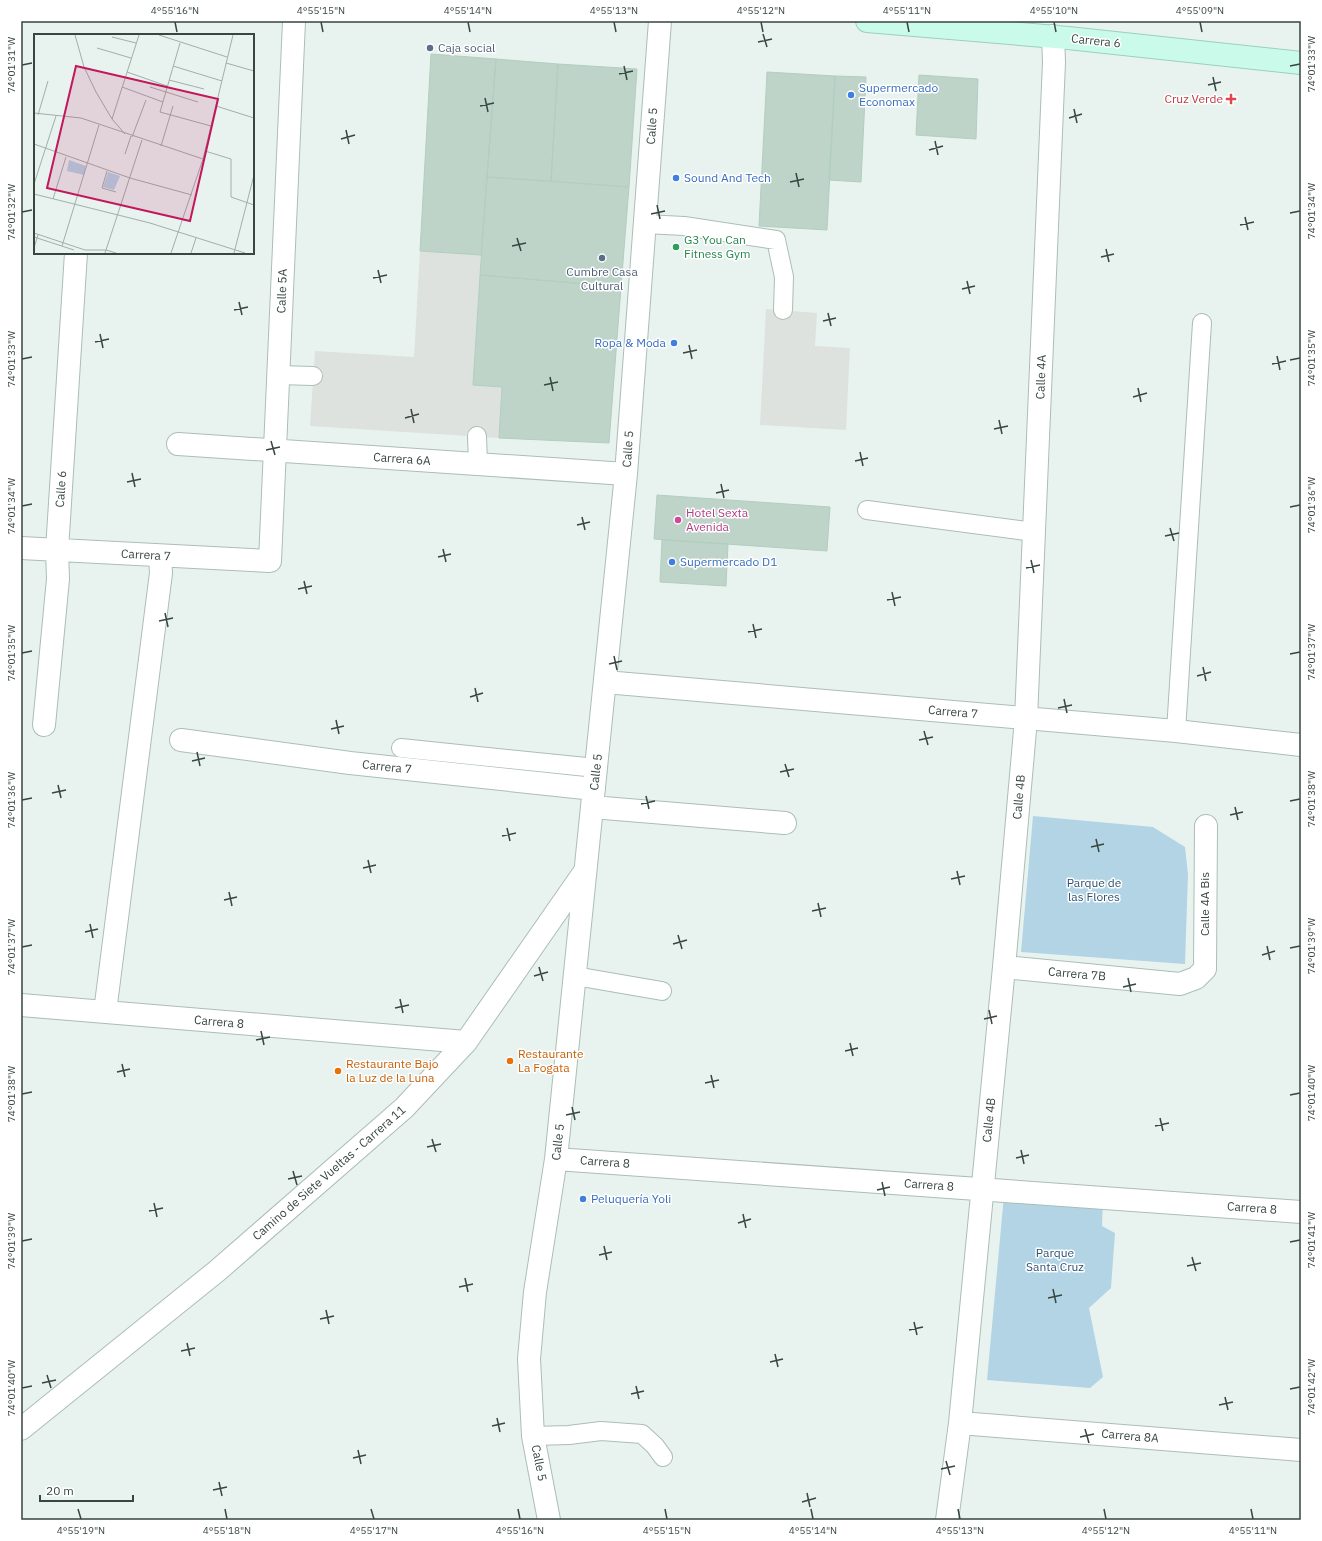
<svg xmlns="http://www.w3.org/2000/svg" width="1322" height="1541" font-family="'IBM Plex Sans',sans-serif">
<style>
.green{fill:#b3d4e5}
.parking{fill:#dde2df}
.building{fill:#bed4c9;stroke:#b2cec0}
.lines{fill:none;stroke-linecap:round;stroke-linejoin:round}
.lane-casing{stroke:#abbeb5;stroke-width:20}
.street-casing{stroke:#abbeb5;stroke-width:24}
.secondary-casing{stroke:#9ad0bc;stroke-width:24}
.lane{stroke:#fff;stroke-width:18}
.street{stroke:#fff;stroke-width:22}
.secondary{stroke:#cafbea;stroke-width:22}
.ticks{fill:none;stroke:#37463f;stroke-width:1.5}
.service-dot{fill:#5c6f8a;stroke:#fff;stroke-width:1.5}
.shop-dot{fill:#3f7fe0;stroke:#fff;stroke-width:1.5}
.health-dot{fill:#e0444e;stroke:#fff;stroke-width:1.5}
.leisure-dot{fill:#2e9e5b;stroke:#fff;stroke-width:1.5}
.hotel-dot{fill:#d1479c;stroke:#fff;stroke-width:1.5}
.food-dot{fill:#e8710a;stroke:#fff;stroke-width:1.5}
.labels{text-anchor:middle;stroke-width:3;stroke-linejoin:round;paint-order:stroke}
.street-label{font-size:12px;fill:#37463f;stroke:#fff}
.service-label{font-size:12px;fill:#4e5e75;stroke:#fff;text-anchor:start}
.shop-label{font-size:12px;fill:#366cbe;stroke:#fff;text-anchor:start}
.health-label{font-size:12px;fill:#be3a42;stroke:#fff;text-anchor:end}
.leisure-label{font-size:12px;fill:#27864d;stroke:#fff;text-anchor:start}
.hotel-label{font-size:12px;fill:#b23c85;stroke:#fff;text-anchor:start}
.park-label{font-size:12px;fill:#2e5075;stroke:#fff}
.food-label{font-size:12px;fill:#c56008;stroke:#fff;text-anchor:start}
.inset-road{fill:none;stroke:#a1aea9;stroke-width:1}
.view{fill:#c2185b;fill-opacity:0.15;stroke:#c2185b;stroke-width:2}
.inset-edge{fill:none;stroke:#37463f;stroke-width:2}
.neatline{fill:none;stroke:#37463f;stroke-width:1.5}
.ticks-label{font-size:10px;text-anchor:middle;fill:#37463f}
</style>
<rect width="100%" height="100%" fill="#e8f3ef"/>
<path class="green" d="M1033 816 1153 827 1185 847 1188 874 1185 964 1021 952Z
M1004 1195 1103 1198 1102 1226 1115 1233 1111 1288 1089 1308 1103 1377 1090 1388 987 1380Z"/>
<path class="parking" d="M420 251 481 255 473 385 502 387 499 438 310 426 315 351 414 357Z
M766 309 817 313 815 346 850 348 846 430 760 425Z"/>
<path class="building" d="M431 54 496 59 481 255 420 251Z
M496 59 558 64 551 181 487 177Z
M558 64 637 69 629 187 551 181Z
M767 72 835 76 827 230 759 226Z
M919 75 978 79 976 139 916 135Z
M835 76 866 77 861 182 829 180Z
M487 177 629 187 621 287 480 275Z
M480 275 621 287 609 443 499 438 502 387 473 385Z
M657 495 830 507 827 551 654 539Z
M662 540 728 544 726 586 660 582Z"/>
<g class="lines">
<defs>
<path id="lane" d="M645 224 684 226 776 240 784 277 783 310
M278 375 313 376
M477 436 478 464
M867 510 1034 532
M1176 731 1202 323
M401 748 596 768
M575 976 662 991
M533 1436 569 1435 601 1431 642 1434 655 1446 663 1457"/>
<path id="street" d="M178 444 626 474
M21 548 270 561 294 21
M605 682 1176 731 1301 745
M44 725 58 579 57 550 76 253
M181 740 350 763 594 789
M592 807 785 823
M1004 967 1180 984 1196 978 1205 969 1206 826
M21 1005 466 1042
M105 1012 161 573 160 556
M556 1159 1301 1212
M960 1423 1301 1450
M21 1429 217 1271 404 1108 466 1042 585 871
M549 1520 533 1436 529 1359 535 1292 556 1159 626 474 660 21
M947 1520 960 1423 1004 967 1026 719 1054 62 1053 36"/>
<path id="secondary" d="M867 21 1068 38 1301 63"/>
</defs>
<use href="#lane" class="lane-casing"/>
<use href="#street" class="street-casing"/>
<use href="#secondary" class="secondary-casing"/>
<use href="#lane" class="lane"/>
<use href="#street" class="street"/>
<use href="#secondary" class="secondary"/>
</g>
<path class="ticks" d="M175 22 177 32M321 22 323 32M468 22 470 32M614 22 616 32M761 22 763 32M907 22 909 32M1054 22 1056 32M1200 22 1202 32M763 34 767 47M758 42 772 39M22 65 32 63M624 66 627 80M1290 66 1300 64M619 74 633 71M1213 77 1216 91M1208 85 1221 82M485 98 488 112M480 106 494 103M1074 109 1077 123M1069 118 1082 114M346 130 349 144M341 139 355 135M935 141 938 155M929 150 943 146M796 173 799 187M790 182 804 179M657 205 660 219M22 212 32 210M1290 213 1300 211M651 214 665 211M1245 217 1248 230M1240 225 1254 222M517 238 521 251M512 246 526 243M1106 249 1109 262M1101 257 1114 254M378 270 381 283M373 278 387 275M967 281 970 294M962 289 975 286M239 302 242 315M234 310 248 307M828 313 831 326M823 321 836 318M100 334 103 348M95 342 109 339M689 345 692 359M683 353 697 350M1277 356 1280 370M22 359 32 357M1290 360 1300 358M1272 364 1286 361M550 377 553 391M544 385 558 382M1138 388 1141 402M1133 397 1147 393M411 409 414 423M405 418 419 414M999 420 1002 434M994 429 1008 426M271 441 275 455M266 450 280 447M860 452 863 466M855 461 868 458M132 473 135 487M127 482 141 479M721 484 724 498M716 493 729 490M22 506 32 504M1290 507 1300 505M582 517 585 530M577 525 590 522M1170 528 1174 541M1165 536 1179 533M443 549 446 562M438 557 451 554M1031 560 1034 573M1026 568 1040 565M304 581 307 594M298 589 312 586M892 592 895 606M887 600 901 597M165 613 168 627M159 621 173 618M753 624 756 638M748 632 762 629M22 653 32 651M1290 654 1300 652M614 656 617 670M609 664 622 661M1203 667 1206 681M1197 676 1211 672M475 688 478 702M470 697 483 693M1064 699 1067 713M1058 708 1072 705M336 720 339 734M331 729 344 726M924 731 928 745M919 740 933 737M197 752 200 766M192 761 205 758M785 764 789 777M780 772 794 769M58 785 61 798M52 793 66 790M646 796 649 809M22 800 32 798M1290 801 1300 799M641 804 655 801M1235 807 1238 820M1230 815 1243 812M507 828 510 841M502 836 516 833M1096 839 1099 852M1091 847 1104 844M368 860 371 873M363 868 376 865M957 871 960 885M951 879 965 876M229 892 232 906M224 900 237 897M818 903 821 917M812 911 826 908M90 924 93 938M85 932 98 929M678 935 682 949M673 944 687 940M1267 946 1270 960M22 947 32 945M1290 948 1300 946M1262 955 1275 951M539 967 543 981M534 976 548 972M1128 978 1131 992M1123 987 1136 984M400 999 403 1013M395 1008 409 1005M989 1010 992 1024M984 1019 997 1016M261 1031 264 1045M256 1040 270 1037M850 1043 853 1056M845 1051 858 1048M122 1064 125 1077M117 1072 130 1069M711 1075 714 1088M705 1083 719 1080M22 1094 32 1092M1290 1095 1300 1093M572 1107 575 1120M566 1115 580 1112M1160 1118 1163 1131M1155 1126 1169 1123M432 1139 436 1152M427 1147 441 1144M1021 1150 1024 1164M1016 1158 1029 1155M293 1171 297 1185M288 1179 302 1176M882 1182 885 1196M877 1190 890 1187M154 1203 157 1217M149 1211 163 1208M743 1214 746 1228M738 1223 751 1219M22 1241 32 1239M1290 1242 1300 1240M604 1246 607 1260M599 1255 612 1252M1192 1257 1196 1271M1187 1266 1201 1263M465 1278 468 1292M459 1287 473 1284M1053 1289 1056 1303M1048 1298 1062 1295M326 1310 329 1324M320 1319 334 1316M914 1322 917 1335M909 1330 923 1327M187 1343 190 1356M181 1351 195 1348M775 1354 778 1367M770 1362 783 1359M47 1375 51 1388M42 1383 56 1380M636 1386 639 1399M22 1388 32 1386M1290 1389 1300 1387M631 1394 644 1391M1225 1397 1228 1410M1219 1405 1233 1402M497 1418 500 1432M492 1426 505 1423M1085 1429 1089 1443M1080 1437 1094 1434M358 1450 361 1464M353 1458 366 1455M946 1461 950 1475M941 1469 955 1466M219 1482 222 1496M213 1490 227 1487M807 1493 810 1507M802 1502 816 1498M78 1509 81 1519M225 1509 227 1519M371 1509 374 1519M518 1509 520 1519M665 1509 667 1519M811 1509 813 1519M958 1509 960 1519M1104 1509 1106 1519M1251 1509 1253 1519"/>
<g class="service-dot">
<circle cx="430" cy="48" r="4"/>
<circle cx="602" cy="258" r="4"/>
</g>
<g class="shop-dot">
<circle cx="851" cy="95" r="4"/>
<circle cx="676" cy="178" r="4"/>
<circle cx="674" cy="343" r="4"/>
<circle cx="672" cy="562" r="4"/>
<circle cx="583" cy="1199" r="4"/>
</g>
<path class="health-dot" d="M1229 93h4v4h4v4h-4v4h-4v-4h-4v-4h4z"/>
<circle class="leisure-dot" cx="676" cy="247" r="4"/>
<circle class="hotel-dot" cx="678" cy="520" r="4"/>
<g class="food-dot">
<circle cx="510" cy="1061" r="4"/>
<circle cx="338" cy="1071" r="4"/>
</g>
<g class="labels">
<g class="street-label">
<text transform="translate(1096 41) rotate(6)" y="4">Carrera 6</text>
<text transform="translate(652 126) rotate(-86)" y="4">Calle 5</text>
<text transform="translate(282 291) rotate(-88)" y="4">Calle 5A</text>
<text transform="translate(1041 377) rotate(-88)" y="4">Calle 4A</text>
<text transform="translate(628 449) rotate(-86)" y="4">Calle 5</text>
<text transform="translate(402 459) rotate(4)" y="4">Carrera 6A</text>
<text transform="translate(61 489) rotate(-86)" y="4">Calle 6</text>
<text transform="translate(146 555) rotate(3)" y="4">Carrera 7</text>
<text transform="translate(953 712) rotate(5)" y="4">Carrera 7</text>
<text transform="translate(387 767) rotate(6)" y="4">Carrera 7</text>
<text transform="translate(596 772) rotate(-84)" y="4">Calle 5</text>
<text transform="translate(1019 797) rotate(-85)" y="4">Calle 4B</text>
<text transform="translate(1205 904) rotate(-90)" y="4">Calle 4A Bis</text>
<text transform="translate(1077 974) rotate(5)" y="4">Carrera 7B</text>
<text transform="translate(219 1022) rotate(5)" y="4">Carrera 8</text>
<text transform="translate(989 1120) rotate(-84)" y="4">Calle 4B</text>
<text transform="translate(558 1142) rotate(-84)" y="4">Calle 5</text>
<text transform="translate(605 1162) rotate(4)" y="4">Carrera 8</text>
<text transform="translate(329 1173) rotate(-41)" y="4">Camino de Siete Vueltas - Carrera 11</text>
<text transform="translate(929 1185) rotate(4)" y="4">Carrera 8</text>
<text transform="translate(1252 1208) rotate(4)" y="4">Carrera 8</text>
<text transform="translate(1130 1436) rotate(5)" y="4">Carrera 8A</text>
<text transform="translate(539 1463) rotate(79)" y="4">Calle 5</text>
</g>
<g class="service-label">
<text x="438" y="52">Caja social</text>
<text x="602" y="276" text-anchor="middle">Cumbre Casa<tspan x="602" dy="14">Cultural</tspan></text>
</g>
<g class="shop-label">
<text x="859" y="92">Supermercado<tspan x="859" dy="14">Economax</tspan></text>
<text x="684" y="182">Sound And Tech</text>
<text x="666" y="347" text-anchor="end">Ropa &amp; Moda</text>
<text x="680" y="566">Supermercado D1</text>
<text x="591" y="1203">Peluquería Yoli</text>
</g>
<g class="health-label">
<text x="1223" y="103">Cruz Verde</text>
</g>
<g class="leisure-label">
<text x="684" y="244">G3 You Can<tspan x="684" dy="14">Fitness Gym</tspan></text>
</g>
<g class="hotel-label">
<text x="686" y="517">Hotel Sexta<tspan x="686" dy="14">Avenida</tspan></text>
</g>
<g class="park-label">
<text x="1094" y="887">Parque de<tspan x="1094" dy="14">las Flores</tspan></text>
<text x="1055" y="1257">Parque<tspan x="1055" dy="14">Santa Cruz</tspan></text>
</g>
<g class="food-label">
<text x="518" y="1058">Restaurante<tspan x="518" dy="14">La Fogata</tspan></text>
<text x="346" y="1068">Restaurante Bajo<tspan x="346" dy="14">la Luz de la Luna</tspan></text>
</g>
</g>
<g transform="translate(34 34)">
<rect width="220" height="220" fill="#e8f3ef"/>
<path d="M35 126 52 132 50 141 33 137ZM74 138 86 142 80 156 69 153Z" fill="#b3d4e5"/>
<path class="inset-road" d="M41 1 50 33 62 58 78 85 91 100M125 1 193 23M78 3 102 9M146 9 126 78 177 92M63 14 97 24M192 29 220 37M139 32 188 47M93 38 133 52M135 46 170 55M88 53 129 68M116 53 164 68M182 72 220 84M0 79 47 84 169 125M4 81 14 47M78 85 105 1M98 103 112 66M0 110 96 144 158 161M127 112 139 72M171 117 197 125V163L220 171M91 120 97 102M73 137 68 154 82 158M0 150 22 82M0 160 116 189 211 219M19 165 32 123M0 199 51 216H72L82 219M0 203 40 216M28 212 65 91M0 214 4 201M71 219 108 106M137 219 169 125 199 1M157 219 162 204M200 219 220 141"/>
<path class="view" d="M42 32 184 65 156 187 13 154Z"/>
<rect width="220" height="220" class="inset-edge"/>
</g>
<rect width="1322" height="1541" fill="none" stroke="#ffffff" stroke-width="44"/>
<path d="M40 1495v6h93v-6" fill="none" stroke="#37463f" stroke-width="2"/>
<text x="46" y="1495" font-size="12" fill="#37463f" stroke="#ffffff" stroke-width="3" paint-order="stroke">20 m</text>
<rect x="22" y="22" width="1278" height="1497" class="neatline"/>
<g class="ticks-label">
<text x="175" y="14">4°55'16"N</text>
<text x="321" y="14">4°55'15"N</text>
<text x="468" y="14">4°55'14"N</text>
<text x="614" y="14">4°55'13"N</text>
<text x="761" y="14">4°55'12"N</text>
<text x="907" y="14">4°55'11"N</text>
<text x="1054" y="14">4°55'10"N</text>
<text x="1200" y="14">4°55'09"N</text>
<text transform="translate(1311 64) rotate(-90)" y="4">74°01'33"W</text>
<text transform="translate(11 65) rotate(-90)" y="4">74°01'31"W</text>
<text transform="translate(1311 211) rotate(-90)" y="4">74°01'34"W</text>
<text transform="translate(11 212) rotate(-90)" y="4">74°01'32"W</text>
<text transform="translate(1311 358) rotate(-90)" y="4">74°01'35"W</text>
<text transform="translate(11 359) rotate(-90)" y="4">74°01'33"W</text>
<text transform="translate(1311 505) rotate(-90)" y="4">74°01'36"W</text>
<text transform="translate(11 506) rotate(-90)" y="4">74°01'34"W</text>
<text transform="translate(1311 652) rotate(-90)" y="4">74°01'37"W</text>
<text transform="translate(11 653) rotate(-90)" y="4">74°01'35"W</text>
<text transform="translate(1311 799) rotate(-90)" y="4">74°01'38"W</text>
<text transform="translate(11 800) rotate(-90)" y="4">74°01'36"W</text>
<text transform="translate(1311 946) rotate(-90)" y="4">74°01'39"W</text>
<text transform="translate(11 947) rotate(-90)" y="4">74°01'37"W</text>
<text transform="translate(1311 1093) rotate(-90)" y="4">74°01'40"W</text>
<text transform="translate(11 1094) rotate(-90)" y="4">74°01'38"W</text>
<text transform="translate(1311 1240) rotate(-90)" y="4">74°01'41"W</text>
<text transform="translate(11 1241) rotate(-90)" y="4">74°01'39"W</text>
<text transform="translate(1311 1387) rotate(-90)" y="4">74°01'42"W</text>
<text transform="translate(11 1388) rotate(-90)" y="4">74°01'40"W</text>
<text x="81" y="1534">4°55'19"N</text>
<text x="227" y="1534">4°55'18"N</text>
<text x="374" y="1534">4°55'17"N</text>
<text x="520" y="1534">4°55'16"N</text>
<text x="667" y="1534">4°55'15"N</text>
<text x="813" y="1534">4°55'14"N</text>
<text x="960" y="1534">4°55'13"N</text>
<text x="1106" y="1534">4°55'12"N</text>
<text x="1253" y="1534">4°55'11"N</text>
</g>
</svg>
